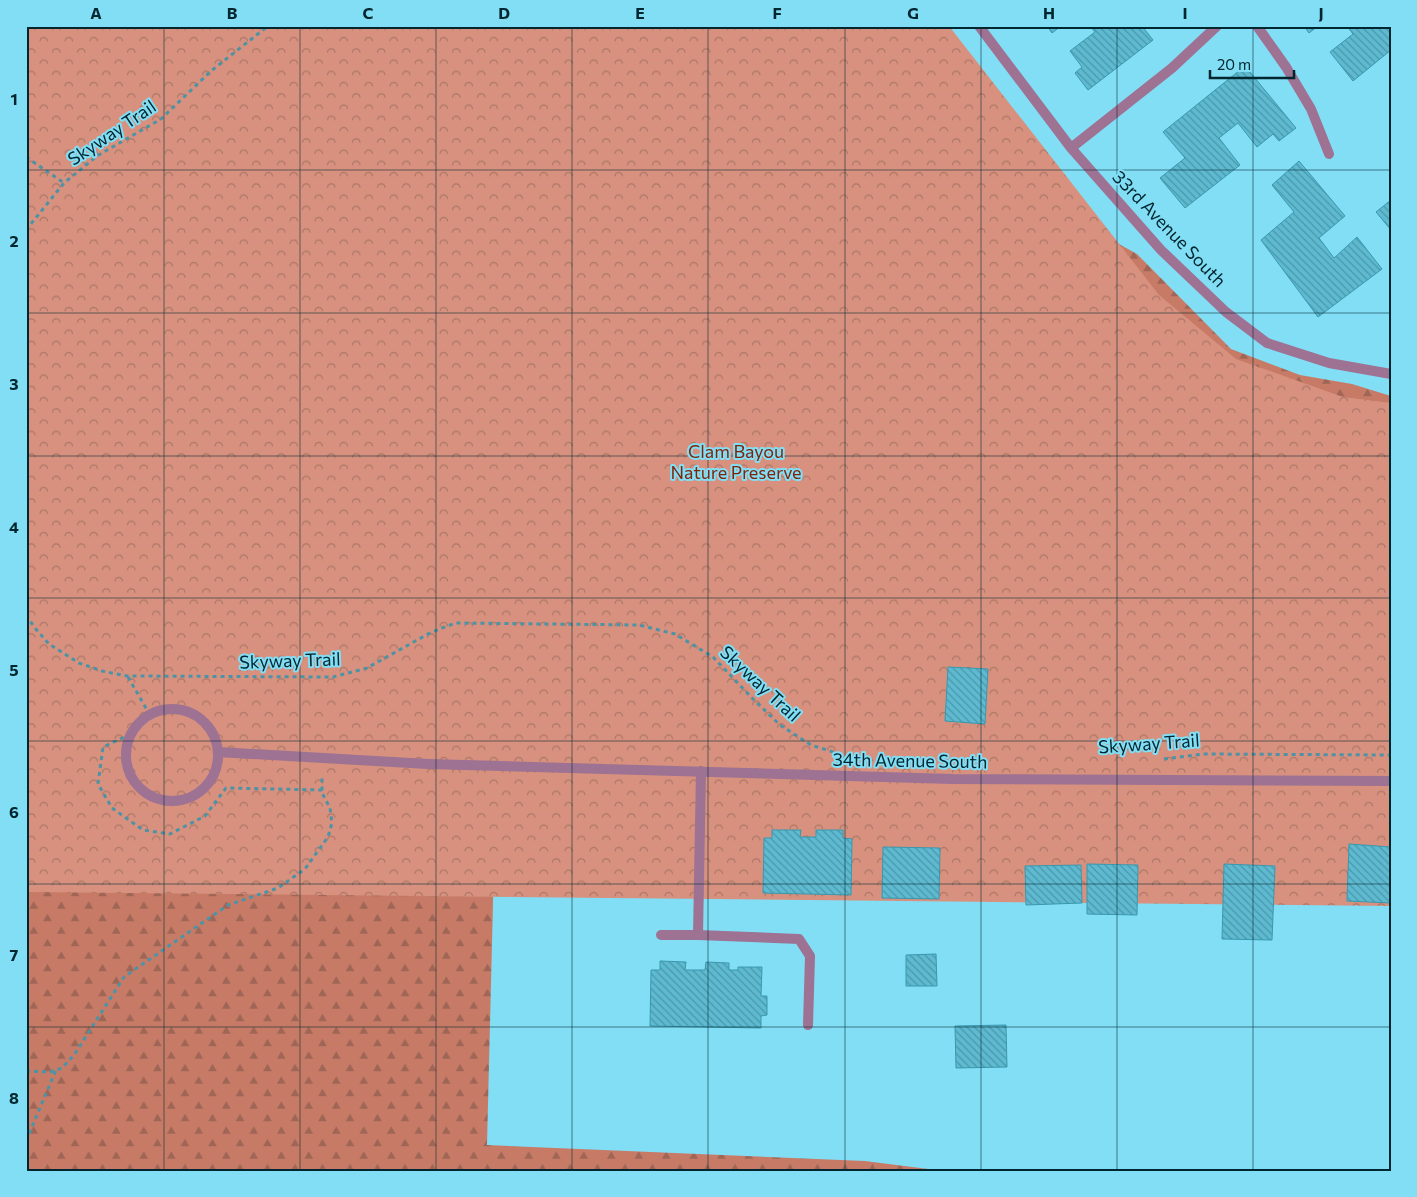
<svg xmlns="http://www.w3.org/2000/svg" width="1417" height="1197" font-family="Commissioner,sans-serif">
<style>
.forest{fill:url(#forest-firs)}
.park{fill:url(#park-crowns)}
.building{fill:url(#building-back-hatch);stroke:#3898ae}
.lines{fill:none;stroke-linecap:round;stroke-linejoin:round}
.path{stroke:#4d93a5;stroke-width:3;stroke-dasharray:4 4;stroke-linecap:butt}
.service{stroke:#9e7293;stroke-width:10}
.minor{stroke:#9e7293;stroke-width:10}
.grid{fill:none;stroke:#00262f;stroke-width:1;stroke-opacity:0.55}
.labels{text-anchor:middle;stroke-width:4;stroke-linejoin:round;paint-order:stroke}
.street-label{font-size:18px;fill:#00262f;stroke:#82def5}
.park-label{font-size:18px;fill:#7f2409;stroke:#82def5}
.neatline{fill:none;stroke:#00262f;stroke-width:2}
.grid-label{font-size:16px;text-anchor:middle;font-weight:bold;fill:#00262f}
</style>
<defs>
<pattern id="forest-firs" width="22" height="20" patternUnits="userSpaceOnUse" patternTransform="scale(1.25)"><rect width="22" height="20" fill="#c77b67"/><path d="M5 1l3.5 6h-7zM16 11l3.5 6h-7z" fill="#9f6555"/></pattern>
<pattern id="park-crowns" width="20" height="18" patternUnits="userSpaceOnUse" patternTransform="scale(1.25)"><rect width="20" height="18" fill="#d7917e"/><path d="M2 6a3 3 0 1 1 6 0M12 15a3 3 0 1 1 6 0" fill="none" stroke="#ac7668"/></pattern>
<pattern id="building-back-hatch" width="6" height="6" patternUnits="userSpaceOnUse" patternTransform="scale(1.25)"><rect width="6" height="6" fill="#5ebad1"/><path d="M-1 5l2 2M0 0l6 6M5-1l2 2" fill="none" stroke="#4b97aa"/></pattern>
</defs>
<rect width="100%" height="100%" fill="#82def5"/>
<path class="forest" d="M1059 211 1137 254 1231 349 1300 375 1352 384 1391 396V427L496 782 487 1145 865 1161 944 1171H26V871Z"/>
<path class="park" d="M26 26H949L1159 295 1236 359 1343 397 1391 403V906L26 892Z"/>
<path class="building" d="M1047 26H1061L1052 33Z
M1090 26H1142L1153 40 1088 90 1075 73 1082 67 1070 51 1095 32Z
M1304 26H1318L1309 33Z
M1347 26H1391V50L1353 81 1330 52 1353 34Z
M1245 66 1296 128 1279 141 1273 134 1257 147 1238 123 1219 138 1240 165 1185 208 1160 178 1185 158 1163 132Z
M1299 161 1345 216 1319 238 1334 258 1357 237 1382 269 1318 317 1261 240 1294 212 1272 185Z
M1391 200V230L1376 212Z
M948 667 988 669 985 724 945 721Z
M772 830H801L800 837H816V830H843V838L852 839 851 895 763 893 764 838H772Z
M1349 844 1391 847V903L1347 901Z
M883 847 940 848 939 899 882 898Z
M1087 864 1138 865 1137 915 1087 914Z
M1224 864 1275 866 1272 940 1222 939Z
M1081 865 1082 903 1026 905 1025 866Z
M936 954 937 986H906V955Z
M660 961 686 962 685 970H705L706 962 729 963V970H738V967H762L761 996H767V1015L761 1016V1028L650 1026 651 970H660Z
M1006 1025 1007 1067 956 1068 955 1026Z"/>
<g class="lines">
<path class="path" d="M26 157 64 183
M26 230 64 183 97 156 161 119 211 71 268 26
M26 615 35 628 49 644 79 663 102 671 127 676 333 677 367 668 428 634 442 628 456 623 639 625 675 634 713 657 753 699 780 725 811 745 843 755
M128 677 150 715
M131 734 103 747 98 784 112 808 143 830 170 834 205 816 226 788 322 790
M1164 759 1203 754 1391 755
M26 1071 50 1072 62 1068 74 1055 124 977 228 905 278 888 305 869 328 837 332 823 330 808 322 793V776
M26 1141 56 1070"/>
<path class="service" d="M126 755a46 46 0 1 1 92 0a46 46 0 1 1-92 0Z
M218 752 428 764
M661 935H698L701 771
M698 935 799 939 810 956 808 1025"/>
<path class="minor" d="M979 26 1071 148 1161 250 1226 312 1267 343 1329 363 1391 374
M1257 26 1286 67 1311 109 1329 154
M1071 148 1172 68 1217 26
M428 764 953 779 1391 781"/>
</g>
<path class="grid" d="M164 26V1171M300 26V1171M436 26V1171M572 26V1171M708 26V1171M845 26V1171M981 26V1171M1117 26V1171M1253 26V1171M26 170H1391M26 313H1391M26 456H1391M26 598H1391M26 741H1391M26 884H1391M26 1027H1391"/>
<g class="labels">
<g class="street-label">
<text transform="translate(112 133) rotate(-34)" y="6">Skyway Trail</text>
<text transform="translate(1169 229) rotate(46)" y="6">33rd Avenue South</text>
<text transform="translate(290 661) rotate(-2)" y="6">Skyway Trail</text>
<text transform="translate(760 684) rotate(43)" y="6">Skyway Trail</text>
<text transform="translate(1149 744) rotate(-4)" y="6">Skyway Trail</text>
<text transform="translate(910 761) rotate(1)" y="6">34th Avenue South</text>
</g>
<g class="park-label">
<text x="736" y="458">Clam Bayou<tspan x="736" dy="21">Nature Preserve</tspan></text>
</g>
</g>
<rect width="1417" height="1197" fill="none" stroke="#82def5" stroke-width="55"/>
<path d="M1210 70v8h84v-8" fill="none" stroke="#00262f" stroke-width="2.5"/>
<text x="1217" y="70" font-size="15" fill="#00262f" stroke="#82def5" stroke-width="4" paint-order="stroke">20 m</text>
<rect x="28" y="28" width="1362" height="1142" class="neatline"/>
<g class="grid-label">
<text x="96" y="19">A</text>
<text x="232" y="19">B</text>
<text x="368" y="19">C</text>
<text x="504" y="19">D</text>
<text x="640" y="19">E</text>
<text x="777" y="19">F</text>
<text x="913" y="19">G</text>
<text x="1049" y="19">H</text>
<text x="1185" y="19">I</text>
<text x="1321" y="19">J</text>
<text x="14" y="105">1</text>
<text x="14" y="247">2</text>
<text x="14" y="390">3</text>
<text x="14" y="533">4</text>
<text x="14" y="676">5</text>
<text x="14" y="818">6</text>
<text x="14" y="961">7</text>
<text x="14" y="1104">8</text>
</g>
</svg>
